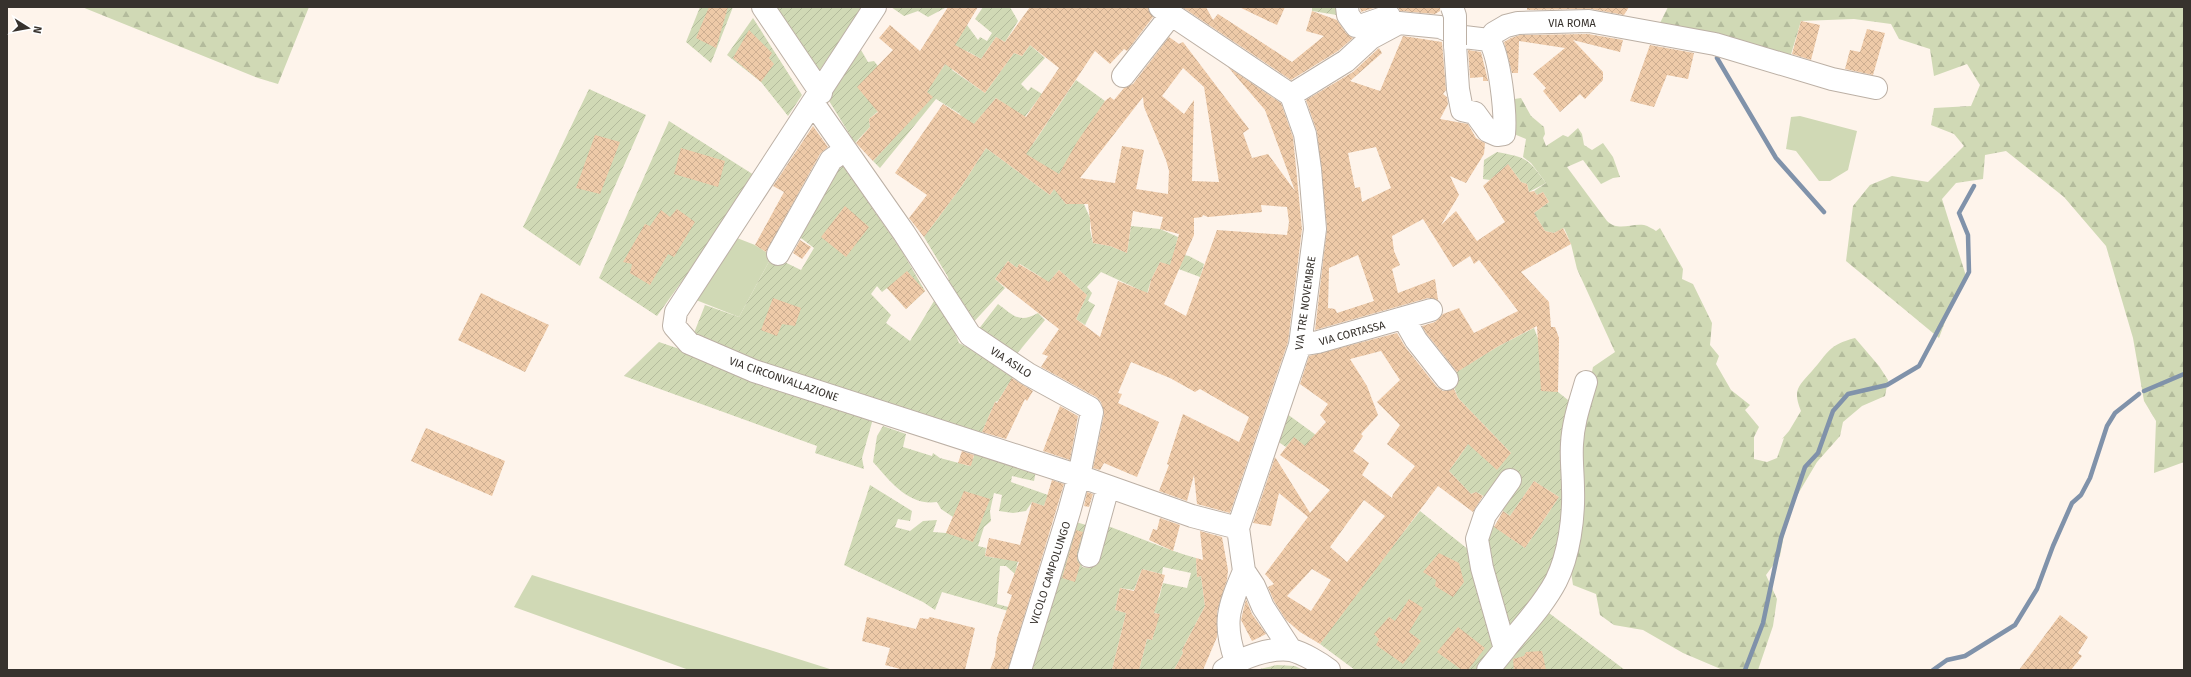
<svg xmlns="http://www.w3.org/2000/svg" width="2191" height="677" font-family="'Fira Sans',sans-serif">
<style>
.green{fill:#d0d9b5}
.forest{fill:url(#forest-firs)}
.garden{fill:url(#garden-furrows);fill-rule:evenodd}
.lines{fill:none;stroke-linecap:round;stroke-linejoin:round}
.stream{stroke:#8092aa;stroke-width:4.5}
.building{fill:url(#building-cross-hatch);fill-rule:evenodd}
.minor-casing{stroke:#bcb0a5;stroke-width:24}
.minor{stroke:#fff;stroke-width:22}
.minor-bridge-casing{stroke:#bcb0a5;stroke-width:24;stroke-linecap:butt}
.minor-bridge{stroke:#fff;stroke-width:22}
.labels{text-anchor:middle;stroke-width:3;stroke-linejoin:round;paint-order:stroke}
.street-label{font-size:11px;fill:#37322d;stroke:#fff}
</style>
<defs>
<pattern id="forest-firs" width="22" height="20" patternUnits="userSpaceOnUse"><rect width="22" height="20" fill="#d0d9b5"/><path d="M5 1l3.5 6h-7zM16 11l3.5 6h-7z" fill="#b3bb9c"/></pattern>
<pattern id="garden-furrows" width="10" height="10" patternUnits="userSpaceOnUse"><rect width="10" height="10" fill="#d0d9b5"/><path d="M-1 1l2-2M0 10L10 0M9 11l2-2" fill="none" stroke="#b3bb9c"/></pattern>
<pattern id="building-cross-hatch" width="8" height="8" patternUnits="userSpaceOnUse"><rect width="8" height="8" fill="#eecaa8"/><path d="M0 0l8 8M0 8l8-8" fill="none" stroke="#cdae91"/></pattern>
</defs>
<rect width="100%" height="100%" fill="#fef4eb"/>
<path class="green" d="M1800 116 1857 131 1848 170 1830 181H1819L1796 151 1786 149 1791 117Z
M737 238 755 245 772 256 739 317 696 300Z
M532 575 833 670H689L514 607Z"/>
<path class="forest" d="M82 7H309L278 84 258 78Z
M1668 7H2184V462L2154 473 2156 421 2144 401 2133 338 2106 246 2064 197 2006 151 1985 155 1983 179 1956 183 1942 199 1966 276 1949 311 1939 338 1846 261 1853 206 1870 185 1892 176 1928 182 1964 146 1954 134 1931 125 1934 108 1971 106 1980 85 1967 64 1934 76 1930 49 1899 39 1891 24 1854 19 1801 21 1789 61 1658 27Z
M1521 98 1531 116 1544 127 1545 134 1543 138 1546 146 1563 135 1568 137 1578 128 1582 134 1584 145 1592 150 1603 143 1613 157 1620 177 1613 178 1601 184 1583 160 1567 167 1607 221C1619 232 1630 223 1644 225 1648 226 1653 229 1656 231L1660 228 1683 269 1682 279 1693 284 1712 323 1710 345 1719 356 1716 364 1731 390 1750 405 1745 410 1759 427 1754 437V459L1767 462 1777 458 1784 438 1782 439 1789 431 1801 411C1792 389 1799 386 1812 371 1829 352 1828 345 1855 338L1879 366 1888 380 1885 396 1862 406 1843 422 1840 436 1817 462 1789 509 1780 556 1766 575 1777 599 1773 626 1758 670H1723L1683 653 1643 630 1614 625 1600 615 1596 594 1573 585 1569 559 1588 391 1593 367 1615 352 1577 269 1571 244 1564 228 1554 233 1545 231 1534 213 1549 202 1543 192 1537 195 1534 191 1546 183 1531 163 1523 157 1526 139 1514 134 1508 100Z"/>
<path class="garden" d="M700 7H733L711 63 686 42Z
M766 7H863L819 71Z
M891 7H942L945 8 928 17 918 11 904 16Z
M983 7H1010L1018 21 1005 42 996 37 981 59 967 51 952 70 985 93 1014 53 1022 56 1030 45 1045 58 1021 84 1028 91 1031 87 1042 94 1024 118 996 98 968 132 960 114 936 99 880 168 873 161 909 122 905 118 947 62 942 59 967 25 978 40 980 37 987 41 992 33 975 19Z
M1341 7 1343 16 1312 11V8Z
M753 18 802 95 788 116 761 82 727 55Z
M861 50 868 62 874 61 878 66 889 102 869 119 870 127 855 143 826 96Z
M1076 80 1105 101 1064 166 1069 168 1062 199 1066 204H1080L1083 202 1090 218V230L1093 243 1110 246 1127 253 1131 226 1160 229 1178 237 1174 253 1189 256 1204 264 1200 277 1160 262 1151 280 1145 301 1136 299 1138 289 1101 272 1087 287 1092 293 1088 301 1095 305 1085 325 1076 319 1087 295 1059 270 1044 288 1039 285 1041 277 1020 264 1017 268 1008 261 995 279 1005 288 970 326 953 301 948 277 924 237 961 187 986 148 1050 195 1062 177 990 132 1033 144Z
M589 89 646 115 580 266 523 227Z
M669 121 754 175 725 221 657 316 599 278Z
M1497 152C1528 158 1527 158 1546 183L1529 192 1527 184 1521 182 1508 164 1490 180 1483 179 1484 160Z
M839 160 902 251 925 291 906 309 887 288 882 292 877 286 871 294 891 315 886 323 910 341 934 301 952 325 959 343 1016 372 998 401 995 402 980 437 692 338 705 305 739 317 772 256 801 270 814 248 793 232Z
M998 304C1013 315 1019 324 1038 313L1045 320 1015 356 978 330Z
M1534 328 1558 392 1568 400 1577 380 1557 572 1506 639 1487 569 1488 522 1525 548 1559 497 1534 481 1510 516C1498 508 1489 498 1476 492L1468 495 1469 492 1449 471 1468 444 1511 453 1458 398 1450 376 1497 347Z
M659 342 874 415 862 458 864 469 815 453 817 446 624 376Z
M1283 411 1327 443 1309 450 1294 438 1286 447 1274 439Z
M883 426 906 434 903 447 932 456 933 453 940 458 970 466 977 449 1036 471 1034 481 1012 476 1011 482 1048 495 1044 506 1032 502 1026 511 1013 513 999 511 1002 495 994 493 990 511 991 521 984 527 978 546 986 548 985 556 995 558 996 551 1019 556 1015 574 1006 566H1000L997 604 1020 610 1019 614 942 592 935 610 923 602 844 565 870 485 912 511 910 521 898 519 895 527 910 531 923 521 937 520 933 532 946 533 953 517 941 509 937 502C908 506 890 481 873 462L877 436Z
M1420 511 1474 554 1498 640 1481 670H1355L1320 644 1341 613Z
M1069 520 1093 527 1082 567 1089 568 1102 524C1134 535 1164 549 1196 558L1197 577 1201 576 1205 606 1182 650 1183 653 1174 670H1139L1147 639 1152 640 1159 614 1132 606 1134 590 1120 588 1115 610 1126 613 1112 670H1025ZM1163 567 1191 573 1187 588 1163 583 1159 598 1134 590 1142 569 1162 574Z
M1545 610 1625 670H1493Z
M1277 665 1295 666 1303 670H1255Z"/>
<g class="lines">
<path class="stream" d="M1717 58 1776 158 1824 212
M2144 391 2184 374
M1745 670 1763 623 1781 538 1805 467 1818 453 1833 411 1848 394 1887 385 1919 366 1969 272 1968 235 1959 213 1974 186
M1933 670 1947 660 1965 656 2015 625 2037 589 2053 546 2072 503 2081 495 2090 478 2107 426 2115 413 2139 394"/>
</g>
<path class="building" d="M709 7H728L716 48 696 38Z
M948 7H978L955 45 981 59 996 37 1005 42 1030 7H1148L1153 17 1127 51 1124 49 1110 64 1095 51 1026 154 1059 174 1077 142 1105 101 1110 97 1114 100 1124 88 1133 84 1169 37 1179 44 1183 42 1249 129 1243 133 1252 158 1268 154 1295 191 1265 110 1228 67 1281 103 1293 137 1302 229 1288 342 1230 513 1197 504 1194 475 1187 501 1159 491 1169 465 1167 464 1183 414 1239 442 1249 417 1200 389 1195 392 1170 378 1131 362 1118 393 1122 394 1118 403 1159 422 1137 477 1104 463 1100 470 1093 468 1104 414 1101 402 1096 397 1041 367 1048 356 1042 354 1059 329 995 279 1008 261 1017 268 1019 264 1049 282 1059 270 1087 295 1076 319 1100 337 1118 281 1148 293 1151 280 1160 262 1170 265 1179 234 1160 229 1163 217 1133 211 1127 253 1110 246 1093 243 1088 204H1066L1054 189 1050 195 986 148 961 187 924 237 909 218 927 195 895 173 943 104 974 124 996 98 1026 117 1059 68 1030 45 1022 56 1014 53 985 93 945 64 927 92 933 97 873 161 856 143 870 127 869 119 878 112 857 87 893 50 879 38 890 25 920 51ZM1183 68 1204 87 1219 182 1192 181 1194 100 1184 114 1162 96ZM1143 97 1144 107 1166 160 1169 171 1168 194 1136 189 1144 150 1122 146 1115 183 1080 178ZM1261 205 1287 207 1289 222 1287 235 1217 230 1186 316 1164 304 1194 235V218L1202 217 1203 215 1208 217 1262 212Z
M1182 7H1206L1213 20 1218 14 1292 62 1324 36 1306 31 1312 11 1337 20 1346 33 1353 38 1338 51 1291 80Z
M1239 7H1285L1277 25Z
M1360 7H1377L1361 12Z
M1398 7H1440V11L1435 14 1400 11Z
M1527 7H1629L1624 15 1591 9 1527 10Z
M1801 21 1820 25 1811 60 1792 54Z
M1867 29 1885 33 1873 75 1845 69 1850 50 1860 52Z
M749 30 772 53 769 58 774 64 761 82 733 58Z
M1588 34 1623 40 1620 52 1573 40 1603 72V80L1585 99 1580 94 1560 112 1543 91 1546 88 1533 74 1565 48 1519 41 1518 73H1512L1504 42 1511 38 1520 35Z
M1403 36 1442 42 1446 90 1443 94 1447 97 1448 104 1440 119 1468 124 1476 138 1485 143 1484 154 1466 183 1450 176 1459 195 1441 225 1456 211 1477 241 1505 222 1483 186 1508 164 1521 182 1527 184 1529 192 1534 191 1537 195 1543 192 1549 202 1534 213 1545 231 1554 233 1563 228 1571 244 1521 272 1549 302 1551 327H1555L1559 338 1558 392 1541 391 1537 326 1497 347 1457 372 1426 333 1422 326 1435 322 1443 314 1459 308 1474 333 1518 311 1479 260 1474 264 1470 256 1453 267 1423 219 1392 236 1394 251 1400 265 1392 269 1398 293 1435 279 1438 300 1428 298 1315 330 1327 228 1317 132 1306 100 1353 72 1379 48 1382 53 1350 81 1380 91ZM1376 147 1391 188 1362 202 1360 187 1355 188 1348 153ZM1358 255 1374 301 1337 313 1335 309 1328 308 1329 268Z
M1650 45 1694 53 1688 79 1667 75 1654 107 1630 101Z
M1468 50 1481 52 1488 81H1483V77L1470 78Z
M813 126 828 147 820 154 766 252 755 245 784 192 773 186Z
M595 135 620 142 600 194 576 188Z
M681 148 725 161 718 187 674 174Z
M845 206 869 227 846 257 821 237Z
M677 209 695 222 674 257 668 254 650 285 630 273 632 264 623 262 645 224 650 226 661 210 670 217Z
M800 240 811 247 802 259 793 253Z
M907 271 925 291 906 309 887 288Z
M481 293 549 325 525 372 458 340Z
M773 298 801 308 795 326 782 324 777 336 761 330Z
M1397 333 1406 348 1437 387 1443 391 1454 389 1458 398 1511 453 1497 470 1468 444 1449 471 1471 494 1476 492 1483 496 1473 512 1438 486 1320 644 1300 632 1286 620 1274 601 1268 587 1274 584 1265 574 1308 517 1279 493 1271 526 1253 523 1275 457 1310 513 1330 490 1280 455 1294 437 1305 446 1326 422 1320 415 1328 404 1300 384 1309 356ZM1381 351 1400 380 1377 402 1400 425 1387 444 1415 466 1393 494 1392 498 1362 475 1369 463 1353 451 1363 436 1361 434 1378 415 1367 386 1350 359ZM1364 500 1385 516 1347 562 1330 547ZM1312 569 1331 580 1311 611 1287 596Z
M1012 378 1033 391 1027 401 1025 399 1006 439 982 432 995 402 997 403Z
M1060 406 1078 416 1070 460 1043 451Z
M426 428 505 461 492 496 411 461Z
M962 451 974 455 971 466 958 463Z
M1052 480 1064 484 1008 670H990L995 656 997 638 1012 595 1007 593 1019 562 985 556 989 538 1020 545 1032 502 1044 506Z
M1534 481 1559 497 1525 548 1494 527 1503 511 1510 516Z
M964 491 990 499 973 542 946 533Z
M1087 492 1093 494 1089 507 1084 506Z
M1160 518 1180 525 1173 551 1149 540 1153 529 1157 530Z
M1076 530 1083 532 1077 553V560L1080 565 1075 582 1062 578Z
M1200 531 1222 537 1228 570 1227 580 1217 612V637L1203 670H1174L1183 653 1182 650 1205 606 1201 576 1197 577 1196 558 1203 560Z
M1439 553 1459 563 1464 582 1453 597 1435 586 1436 580 1423 572Z
M1142 569 1165 575 1154 613 1160 614 1152 640 1147 639 1139 670H1112L1126 613 1115 610 1120 588 1134 591Z
M1246 599 1252 614 1266 634 1252 641 1241 620Z
M1409 599 1423 608 1409 632 1421 641 1403 664 1376 645 1379 639 1374 634 1389 617 1395 621Z
M2060 615 2088 637 2078 653 2082 656 2071 670H2019Z
M867 617 916 629 920 618 928 619 930 617 975 628 965 670H904L885 665 890 648 862 641Z
M1458 627 1485 648 1468 670H1462L1437 652Z
M1542 651 1546 670H1514L1513 659 1524 656 1526 652Z"/>
<g class="lines">
<defs>
<path id="minor" d="M763 7 821 93
M875 7 676 312 674 326 689 343 754 371 1079 476 1192 516 1238 528
M1160 7 1291 95
M1347 7 1348 15 1356 26H1360L1389 16
M1489 40 1494 33 1506 26 1518 23 1589 21 1715 44 1832 79 1876 88
M1455 45 1458 89 1462 110 1475 113 1488 131 1497 135 1504 134C1506 114 1500 56 1489 40
M1123 76 1171 15
M1291 95 1346 61 1371 38 1399 23 1440 27 1464 37 1489 40
M813 103 904 233 970 335 1028 374 1090 408 1092 412 1079 476 1069 512 1020 670
M778 254 831 160 845 150
M1404 319 1416 340 1447 379
M1300 345 1318 342 1431 310
M1089 556 1108 487
M1505 649C1522 627 1543 606 1556 581 1569 555 1574 518 1573 489 1573 474 1571 459 1572 444 1573 422 1580 403 1586 382
M1291 650 1263 607 1254 586 1244 571 1238 528 1300 345 1315 229 1310 169 1305 134 1291 95
M1236 661C1222 622 1229 607 1244 571
M1224 670C1240 658 1270 647 1291 650 1303 653 1320 663 1329 670
M1488 670 1505 649 1482 568 1477 539 1485 515 1510 480"/>
</defs>
<use href="#minor" class="minor-casing"/>
<use href="#minor" class="minor"/>
<defs>
<path id="minor-bridge" d="M1452 7 1455 16V45"/>
</defs>
<use href="#minor-bridge" class="minor-bridge-casing"/>
<use href="#minor-bridge" class="minor-bridge"/>
</g>
<g class="labels">
<g class="street-label">
<text x="1572" y="27">VIA ROMA</text>
<text transform="translate(1305 303) rotate(-82)" y="4">VIA TRE NOVEMBRE</text>
<text transform="translate(1352 333) rotate(-15)" y="4">VIA CORTASSA</text>
<text transform="translate(1011 362) rotate(33)" y="4">VIA ASILO</text>
<text transform="translate(784 379) rotate(19)" y="4">VIA CIRCONVALLAZIONE</text>
<text transform="translate(1050 573) rotate(-72)" y="4">VICOLO CAMPOLUNGO</text>
</g>
</g>
<rect width="2191" height="677" fill="none" stroke="#37322d" stroke-width="16"/>
<g transform="translate(28 28) rotate(101)" stroke="#ffffff" stroke-width="3" paint-order="stroke">
<path d="M0-3L7 15L0 10L-7 15Z" fill="#37322d"/>
<text y="-6" font-size="11" font-weight="bold" text-anchor="middle" fill="#37322d">N</text>
</g>
</svg>
